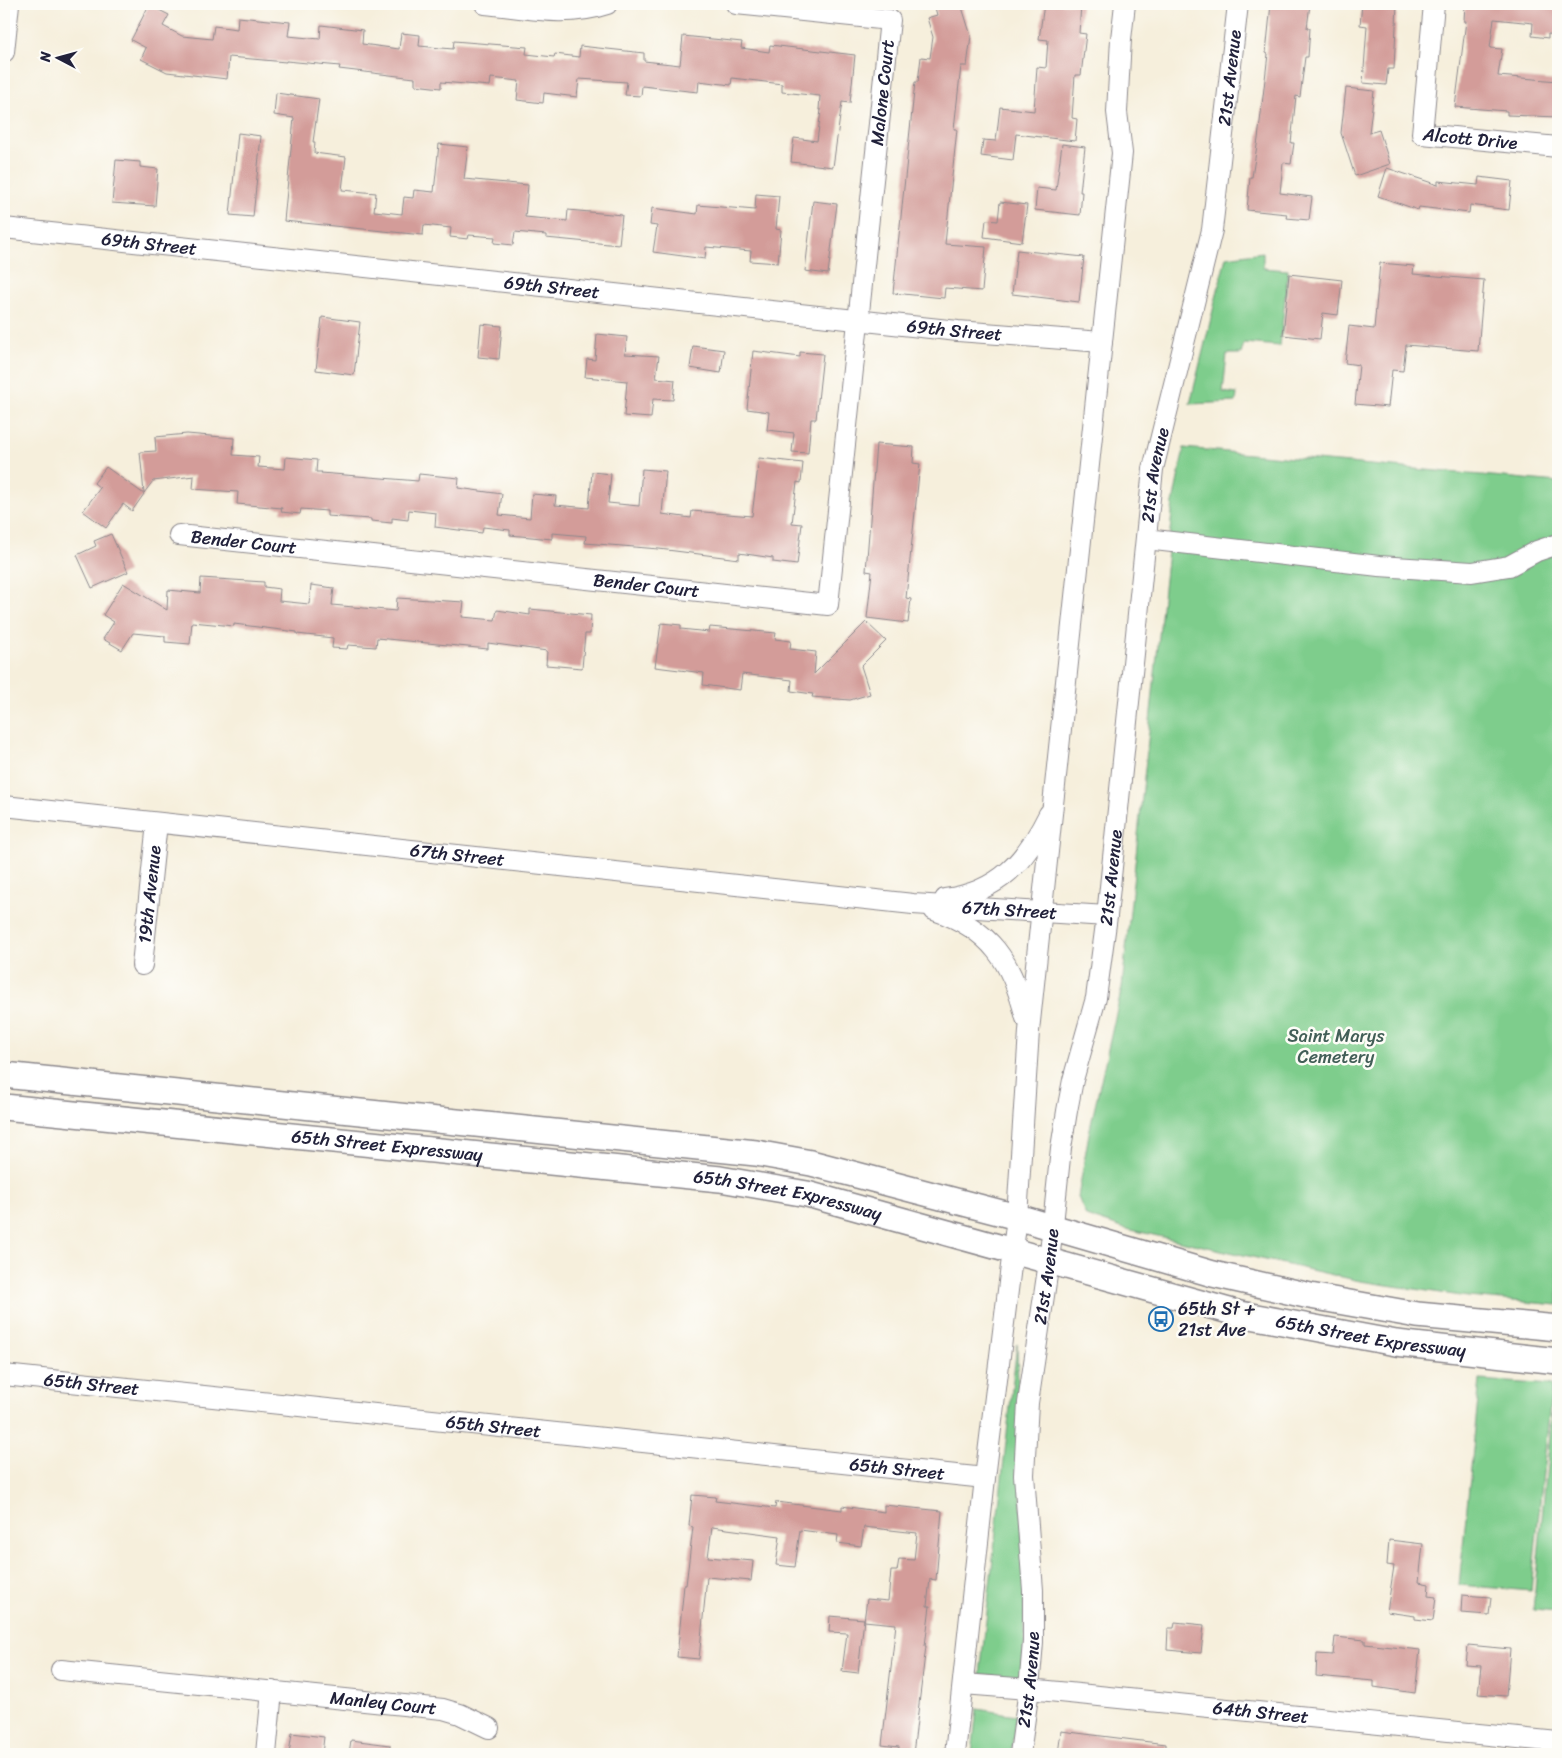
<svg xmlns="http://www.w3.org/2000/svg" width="1562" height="1758" font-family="Sriracha,sans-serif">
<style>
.green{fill:#7ecd8c;stroke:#507864}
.building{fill:#d39c99}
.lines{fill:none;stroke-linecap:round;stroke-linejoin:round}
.minor-casing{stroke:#8c888c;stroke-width:22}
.major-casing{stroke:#8c888c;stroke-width:28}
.minor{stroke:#fff;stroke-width:20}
.major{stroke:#fff;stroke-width:25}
.labels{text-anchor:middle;stroke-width:5;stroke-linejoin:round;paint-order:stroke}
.street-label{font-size:18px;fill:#22223b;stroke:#fdfcf7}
.park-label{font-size:18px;fill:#425e57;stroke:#fdfcf7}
.poi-label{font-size:18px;fill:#22223b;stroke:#fdfcf7;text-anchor:start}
</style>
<rect width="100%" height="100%" fill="#fdfcf7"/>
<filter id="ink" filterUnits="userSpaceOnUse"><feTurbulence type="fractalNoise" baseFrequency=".02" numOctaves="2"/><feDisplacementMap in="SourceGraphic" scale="10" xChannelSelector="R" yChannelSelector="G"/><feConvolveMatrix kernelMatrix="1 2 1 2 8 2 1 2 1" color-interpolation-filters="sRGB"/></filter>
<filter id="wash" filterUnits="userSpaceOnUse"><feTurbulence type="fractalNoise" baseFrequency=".0096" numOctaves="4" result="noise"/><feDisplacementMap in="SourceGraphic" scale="20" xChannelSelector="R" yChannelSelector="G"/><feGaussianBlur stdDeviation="1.12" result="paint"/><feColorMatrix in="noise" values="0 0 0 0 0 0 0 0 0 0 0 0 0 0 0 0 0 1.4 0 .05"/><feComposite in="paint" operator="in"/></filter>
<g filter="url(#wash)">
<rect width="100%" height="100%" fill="#f6efdc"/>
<path class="green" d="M1263 252V268L1288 270 1280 346 1244 343 1241 354H1227L1223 392 1237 394 1236 402 1190 404 1226 257Z
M1184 448 1558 482V1305L1468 1297 1360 1281 1122 1228 1086 1216 1078 1197 1089 1133 1122 987 1173 503Z
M1017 1344 1025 1639 1021 1678 980 1674Z
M1480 1380 1552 1385 1531 1591 1459 1585Z
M1555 1382 1558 1383V1612L1533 1610Z
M977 1709 1016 1715 1011 1754H972Z"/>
<g id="blocks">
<path class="building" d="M934 4H961L971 36 967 66H961L954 129H957L945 244 986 247 982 291 945 288 944 298 893 293 915 82H918L921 57 930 58 933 37 927 18 937 15Z
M1044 4H1081L1079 33 1086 34 1081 75H1075L1072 118 1077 119 1075 141 1016 134 1013 160 981 156 983 140 996 141 1000 107 1034 111 1037 67 1046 68 1048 40 1039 39Z
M1271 4H1310L1307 28H1310L1308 57H1305L1300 97 1296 96 1291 143H1294L1291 164 1283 163 1280 193 1312 197 1309 220 1286 218 1287 214 1247 210 1250 177H1252L1258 139 1268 54 1266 53Z
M1362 4H1397L1394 69H1388L1386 85 1363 83 1367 26 1360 25Z
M1465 4H1558V35L1548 34V38L1532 36 1533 23 1494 19 1490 48 1502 49 1498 76 1558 81V117L1507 115V111L1455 107 1466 21H1464Z
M149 5 169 15 163 26 182 36 212 39 214 26 237 29 238 17 290 22 288 36 320 39 321 25 363 30 362 44 399 49 401 33 420 35 419 46 453 49 454 41 527 47 526 54 554 57 555 54 579 57 580 46 644 53V61L680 65 683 36 742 42 741 48 769 52 770 45 855 55 850 103 842 102 833 167 791 162 794 138 817 141 821 110H819L820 96 782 92V84L732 78 731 85 699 81 698 92 642 86 641 96 625 95 627 82 579 79 577 97 544 93 543 103 517 100 519 81 491 78 490 86 441 82V88L415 85V78L339 69 340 66 286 61V62L229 57 227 79 167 72 141 59 146 48 131 40Z
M1346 88 1374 91 1369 133 1379 130 1390 164 1355 176 1341 133Z
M276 93 319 99 313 142H315L314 153 346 157 342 190 376 193 374 211 402 214 404 197 413 198 414 190 434 192 439 144 468 147 464 179 528 185 525 217 567 221 568 210 622 215 619 245 546 238V235L515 232 513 245 494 243 495 237 469 235 468 239 450 237 451 228 424 225 423 235 284 221 294 118 274 115Z
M238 133 261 136 253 217 230 215Z
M1062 144 1085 147 1080 192H1082L1080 215 1035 210 1037 188 1056 190Z
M116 160 140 162V167L158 169 155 206 112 203Z
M1387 168 1438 185V181L1478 185 1479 177 1512 181 1509 210 1470 205 1469 213 1419 207 1418 210 1378 196Z
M756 194 779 196 776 229 781 230 778 263 750 261 751 251 706 247 705 259 653 252 657 226 650 225 652 208 697 214 698 205 755 210Z
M813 201 837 204 828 274 805 271Z
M1000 202 1027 205 1022 242 984 237 986 220 998 221Z
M1017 250 1084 257 1079 302 1012 294Z
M1380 263 1414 266 1413 274 1484 280 1478 351 1406 345 1403 371 1392 370 1388 407 1355 404 1359 365 1345 363 1349 326 1374 329Z
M1289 274 1342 280 1338 315 1323 313 1320 339 1283 335Z
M322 317 360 322 354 375 316 370Z
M481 324 502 326 499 359 478 357Z
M597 334 627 337 625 354 659 356 656 378 675 380 673 400 653 399 651 418 624 416 627 381 585 377 587 359 595 360Z
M693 346 724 350 721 373 690 368Z
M753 351 800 357V352L823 354 816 419H811L808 453 792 452 794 433 767 430 769 412 747 409Z
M187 434 234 438 233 455 259 457 258 467 285 469 286 457 317 460 316 472H322L321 473 418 481 419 474 459 478 458 488 502 494 499 515 530 518 532 494 556 496 555 505 589 508 592 472 611 474 608 503 639 506 642 469 666 471 662 514 691 518 692 511 752 516 759 458 803 463 801 483 797 482 792 523 802 524 797 565 773 562V558L739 553V559L659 549 585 543 586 536 552 533V539L510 535V530L483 527 482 533 435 527 436 513 409 510 408 520 392 518V523L371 521V519L327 516V511L301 509 300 514 281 512 282 508 237 504 238 492 193 489 194 476 153 481 144 493 140 452 156 451 155 437Z
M876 444 914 447 913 463 920 464 906 598 911 599 908 623 867 618 872 572 866 571Z
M106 467 144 494 132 511 123 504 106 528 83 511 100 488 94 483Z
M111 534 128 572 92 588 77 555 96 546 94 541Z
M201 578 264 582V587L280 589 279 601 309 604 311 585 334 588 332 605 396 611 397 598 464 602 462 617 495 620 497 610 530 615V609L591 615 590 634H585L582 668 546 665 547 651 488 643V649L377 638 376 647 348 645 347 649 332 648 333 638 297 634V632L234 624V626L192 622 190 644 165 642V636L133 633 122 650 103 639 114 622 103 615 123 583 167 610 168 590 200 593Z
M866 622 886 641 861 666 870 694 850 700 812 697 813 694 791 691 792 680 742 674 740 690 703 685 704 673 655 667 661 623 681 625V629L709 632 710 627 776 633 775 639 791 641 790 649 816 652 814 674Z
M692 1495 716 1497 715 1501 775 1508 776 1502 842 1510V1506L884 1512V1505L942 1511 936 1580 930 1579 927 1606H930L925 1646H926L913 1754H898L899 1747 882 1745 896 1624 864 1621 867 1599 888 1601 891 1571H897L899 1559 914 1560 917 1533 864 1527 861 1546 837 1543 838 1535 800 1530 795 1567 776 1565 780 1536 712 1527 708 1557 753 1561 751 1581 707 1577 699 1659 677 1657 684 1585H686L693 1527 689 1526Z
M1389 1540 1423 1544 1419 1582 1429 1584 1428 1596 1436 1597 1433 1621 1415 1619V1616L1387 1612 1394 1566 1387 1565Z
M1462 1595 1491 1597 1489 1615 1461 1613Z
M830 1616 864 1619 858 1673 842 1671 847 1633 829 1632Z
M1175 1622 1204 1625 1201 1653 1167 1650 1168 1628H1174Z
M1335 1637 1365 1640V1644L1420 1650 1415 1693 1374 1687V1681L1316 1676 1317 1654 1333 1655Z
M1468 1645 1510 1649 1506 1696 1478 1694 1481 1666 1466 1665Z
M1061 1731 1166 1744V1754H1058Z
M292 1733 324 1737 322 1754H289Z
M351 1740 390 1745V1754H349Z"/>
</g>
</g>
<g filter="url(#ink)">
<use href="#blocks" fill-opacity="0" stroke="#8c888c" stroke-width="1"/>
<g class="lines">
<defs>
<g id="minor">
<path d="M485 4C528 8 565 18 607 4"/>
<path id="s1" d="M1434 4 1422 134 1558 147"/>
<path d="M4 52 9 4"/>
<path id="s2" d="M4 228 958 331 1102 342"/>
<path id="s3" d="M179 535 828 605 890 20 736 4"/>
<path d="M1146 539 1379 566 1472 572 1509 566 1537 551 1558 544"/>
<path id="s4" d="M4 806 913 904 1107 916"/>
<path d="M945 899C999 892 1026 861 1049 814"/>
<path d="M934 910C991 929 1012 962 1026 1018"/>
<path id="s5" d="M142 965 157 823"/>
<path id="s6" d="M4 1375 985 1478"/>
<path id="s7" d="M61 1670 443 1709 460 1714 489 1728"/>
<path id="s8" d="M963 1684 1029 1689 1558 1742"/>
<path d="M266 1754 272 1691"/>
<path d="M955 1754 985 1478 1017 1217 1029 1031 1122 153 1117 112 1121 39 1125 4"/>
<path id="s9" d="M1020 1754 1029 1689 1033 1642V1590L1024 1475 1028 1403 1049 1262 1061 1148 1067 1111 1073 1080 1096 998 1107 916 1153 469 1212 230 1238 4"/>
</g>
<g id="major">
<path d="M4 1075 756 1153 811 1163 1017 1217 1213 1274 1310 1296 1417 1315 1558 1328"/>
<path id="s10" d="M4 1107 720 1179 807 1194 1240 1314 1396 1343 1558 1361"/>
</g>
</defs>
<use href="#minor" class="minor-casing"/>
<use href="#major" class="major-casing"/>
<use href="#minor" class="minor"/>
<use href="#major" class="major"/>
</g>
</g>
<defs>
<symbol id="bus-ring" viewBox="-11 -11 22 22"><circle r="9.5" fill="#fdfcf7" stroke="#1f6fb2" stroke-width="1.5"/><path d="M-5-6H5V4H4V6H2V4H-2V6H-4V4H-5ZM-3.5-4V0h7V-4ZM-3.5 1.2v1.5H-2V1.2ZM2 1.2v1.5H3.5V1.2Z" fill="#1f6fb2"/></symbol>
</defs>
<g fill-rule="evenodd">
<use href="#bus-ring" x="1147" y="1305" width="28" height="28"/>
</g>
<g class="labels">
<g class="street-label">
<text dy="6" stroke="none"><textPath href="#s9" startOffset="1695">21st Avenue</textPath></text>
<text dy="6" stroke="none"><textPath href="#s3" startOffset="1168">Malone Court</textPath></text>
<text dy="6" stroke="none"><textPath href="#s1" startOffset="179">Alcott Drive</textPath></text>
<text dy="6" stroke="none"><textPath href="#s2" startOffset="146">69th Street</textPath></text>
<text dy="6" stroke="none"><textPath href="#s2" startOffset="551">69th Street</textPath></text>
<text dy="6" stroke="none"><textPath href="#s2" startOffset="956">69th Street</textPath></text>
<text dy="6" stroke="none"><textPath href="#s9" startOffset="1290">21st Avenue</textPath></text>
<text dy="6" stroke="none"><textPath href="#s3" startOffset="65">Bender Court</textPath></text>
<text dy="6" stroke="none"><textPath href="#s3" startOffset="470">Bender Court</textPath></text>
<text dy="6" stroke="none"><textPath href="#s4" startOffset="456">67th Street</textPath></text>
<text dy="6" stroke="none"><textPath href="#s9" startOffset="885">21st Avenue</textPath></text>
<text dy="6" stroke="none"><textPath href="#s5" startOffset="71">19th Avenue</textPath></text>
<text dy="6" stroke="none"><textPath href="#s4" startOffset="1011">67th Street</textPath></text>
<text dy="6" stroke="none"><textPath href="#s10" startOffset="385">65th Street Expressway</textPath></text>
<text dy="6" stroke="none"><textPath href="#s10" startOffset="789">65th Street Expressway</textPath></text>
<text dy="6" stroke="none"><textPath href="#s9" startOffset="480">21st Avenue</textPath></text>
<text dy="6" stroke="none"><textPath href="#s10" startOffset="1390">65th Street Expressway</textPath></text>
<text dy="6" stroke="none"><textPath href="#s6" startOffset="88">65th Street</textPath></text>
<text dy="6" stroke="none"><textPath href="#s6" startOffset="492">65th Street</textPath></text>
<text dy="6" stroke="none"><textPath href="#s6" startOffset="898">65th Street</textPath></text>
<text dy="6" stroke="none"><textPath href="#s9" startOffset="75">21st Avenue</textPath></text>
<text dy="6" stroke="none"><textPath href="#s7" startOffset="324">Manley Court</textPath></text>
<text dy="6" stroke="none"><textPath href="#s8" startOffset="299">64th Street</textPath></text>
</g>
<g class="park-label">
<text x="1336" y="1042">Saint Marys<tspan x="1336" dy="21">Cemetery</tspan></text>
</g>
<g class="poi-label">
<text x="1178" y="1315">65th St +<tspan x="1178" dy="21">21st Ave</tspan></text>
</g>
</g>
<rect width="1562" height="1758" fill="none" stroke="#fdfcf7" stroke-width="20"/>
<g transform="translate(58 58) rotate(276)" stroke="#fdfcf7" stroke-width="4" paint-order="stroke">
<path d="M0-4L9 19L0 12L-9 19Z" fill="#22223b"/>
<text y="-8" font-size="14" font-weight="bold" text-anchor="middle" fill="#22223b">N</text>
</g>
</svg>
